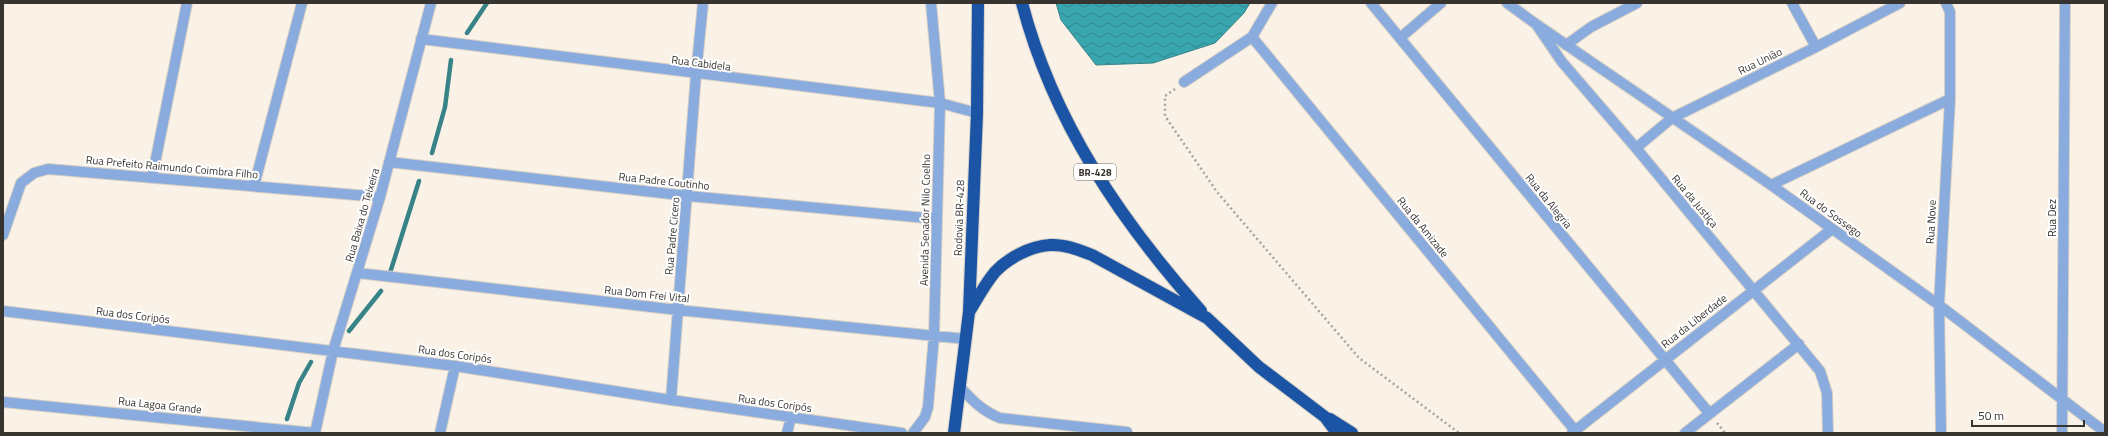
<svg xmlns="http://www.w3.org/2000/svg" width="2108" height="436" font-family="'Titillium Web',sans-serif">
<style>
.water{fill:url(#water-waves);stroke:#388388}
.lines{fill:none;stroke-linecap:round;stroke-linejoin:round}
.stream{stroke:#388388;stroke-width:4.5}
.minor-casing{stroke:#d7d0c6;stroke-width:12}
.highway-casing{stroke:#d7d0c6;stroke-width:14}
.path{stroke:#a9a39b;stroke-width:2.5;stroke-dasharray:2 3;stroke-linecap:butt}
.minor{stroke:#8aabdd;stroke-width:10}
.highway{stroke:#1b53a5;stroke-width:12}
.labels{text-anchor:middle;stroke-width:4;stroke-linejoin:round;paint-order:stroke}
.shield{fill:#fff;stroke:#73706d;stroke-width:1}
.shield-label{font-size:10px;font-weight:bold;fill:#37332f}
.street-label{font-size:11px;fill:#37332f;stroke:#fff}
</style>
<defs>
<pattern id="water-waves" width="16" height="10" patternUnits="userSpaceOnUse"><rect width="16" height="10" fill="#39a5ae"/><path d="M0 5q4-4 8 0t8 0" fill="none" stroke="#31878e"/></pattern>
</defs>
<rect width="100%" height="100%" fill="#faf2e7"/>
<path class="water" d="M1056 3H1250L1244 13 1215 43 1153 63 1096 65 1061 20Z"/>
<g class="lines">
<path class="stream" d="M467 33 487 3
M432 153 445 107 451 60
M389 276 419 181
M349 331 381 291
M287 419 299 383 311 362"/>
<defs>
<path id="minor" d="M1371 3 1709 413
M1507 3 1536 24 1562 62 1636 148 1820 371 1827 393 1828 433
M1792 3 1816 47
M1536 24 1771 185 1939 305 2105 432
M1252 37 1577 433
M1400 38 1441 3
M421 39 940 103 977 113
M1566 45 1591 27 1637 3
M1184 82 1252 37 1272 3
M1636 148 1672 118 1816 47 1900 3
M389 162 688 196 937 219
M152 178 187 3
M1771 185 1950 99
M254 186 302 3
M3 235 21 183 34 173 48 169 380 197
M358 273 678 310 966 339
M3 311 455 366 671 400 902 433
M959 386C972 400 982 411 1000 418L1127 432
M671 400 696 74 703 3
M3 402 315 433
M315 433 333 351 380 197 431 3
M440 433 455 366
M787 433 791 417
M913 433 925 417 928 407 934 336 940 103 931 3
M1572 433 1832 229
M1685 433 1799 344
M1941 433 1939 305 1950 99V12L1946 3
M2062 433 2065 3"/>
<path id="highway" d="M1022 3C1053 122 1121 221 1201 311
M969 312C977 299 985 284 995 272 1008 258 1031 246 1050 245 1064 244 1079 250 1092 255L1207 318 1259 367 1325 417 1337 433
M1330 419 1352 433
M954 433 969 312 977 113 978 3"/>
</defs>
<use href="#minor" class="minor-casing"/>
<use href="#highway" class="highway-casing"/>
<path class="path" d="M1175 89 1165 96V116L1217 192 1359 358 1459 433
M1717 423 1725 433"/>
<use href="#minor" class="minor"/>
<use href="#highway" class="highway"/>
</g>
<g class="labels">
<rect class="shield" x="1074" y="164" width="42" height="16" rx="3"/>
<g class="shield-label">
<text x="1095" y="176">BR-428</text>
</g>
<g class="street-label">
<text transform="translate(1760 61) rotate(-26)" y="4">Rua União</text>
<text transform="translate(701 63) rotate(7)" y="4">Rua Cabidela</text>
<text transform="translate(172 167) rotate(5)" y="4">Rua Prefeito Raimundo Coimbra Filho</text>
<text transform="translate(664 181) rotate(6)" y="4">Rua Padre Coutinho</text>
<text transform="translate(1549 201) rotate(51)" y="4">Rua da Alegria</text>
<text transform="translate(1695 201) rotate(50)" y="4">Rua da Justiça</text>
<text transform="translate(1831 213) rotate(36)" y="4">Rua do Sossego</text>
<text transform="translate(362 215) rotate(-74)" y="4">Rua Baixa do Teixeira</text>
<text transform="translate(959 218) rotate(-88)" y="4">Rodovia BR-428</text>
<text transform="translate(2052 218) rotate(-90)" y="4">Rua Dez</text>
<text transform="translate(925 220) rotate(-89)" y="4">Avenida Senador Nilo Coelho</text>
<text transform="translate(1931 222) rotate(-87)" y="4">Rua Nove</text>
<text transform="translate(1423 227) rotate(51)" y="4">Rua da Amizade</text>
<text transform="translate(672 236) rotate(-85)" y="4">Rua Padre Cicero</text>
<text transform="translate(647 294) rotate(6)" y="4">Rua Dom Frei Vital</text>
<text transform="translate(133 315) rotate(7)" y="4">Rua dos Coripós</text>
<text transform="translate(1694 321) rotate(-38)" y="4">Rua da Liberdade</text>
<text transform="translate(455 354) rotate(8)" y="4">Rua dos Coripós</text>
<text transform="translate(775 403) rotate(8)" y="4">Rua dos Coripós</text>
<text transform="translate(160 405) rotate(6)" y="4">Rua Lagoa Grande</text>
</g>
</g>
<rect width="2108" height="436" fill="none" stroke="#37332f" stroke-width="8"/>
<path d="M1972 420v6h112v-6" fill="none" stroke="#37332f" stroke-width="2"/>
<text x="1978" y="420" font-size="12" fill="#37332f" stroke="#ffffff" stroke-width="3" paint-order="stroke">50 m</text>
</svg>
